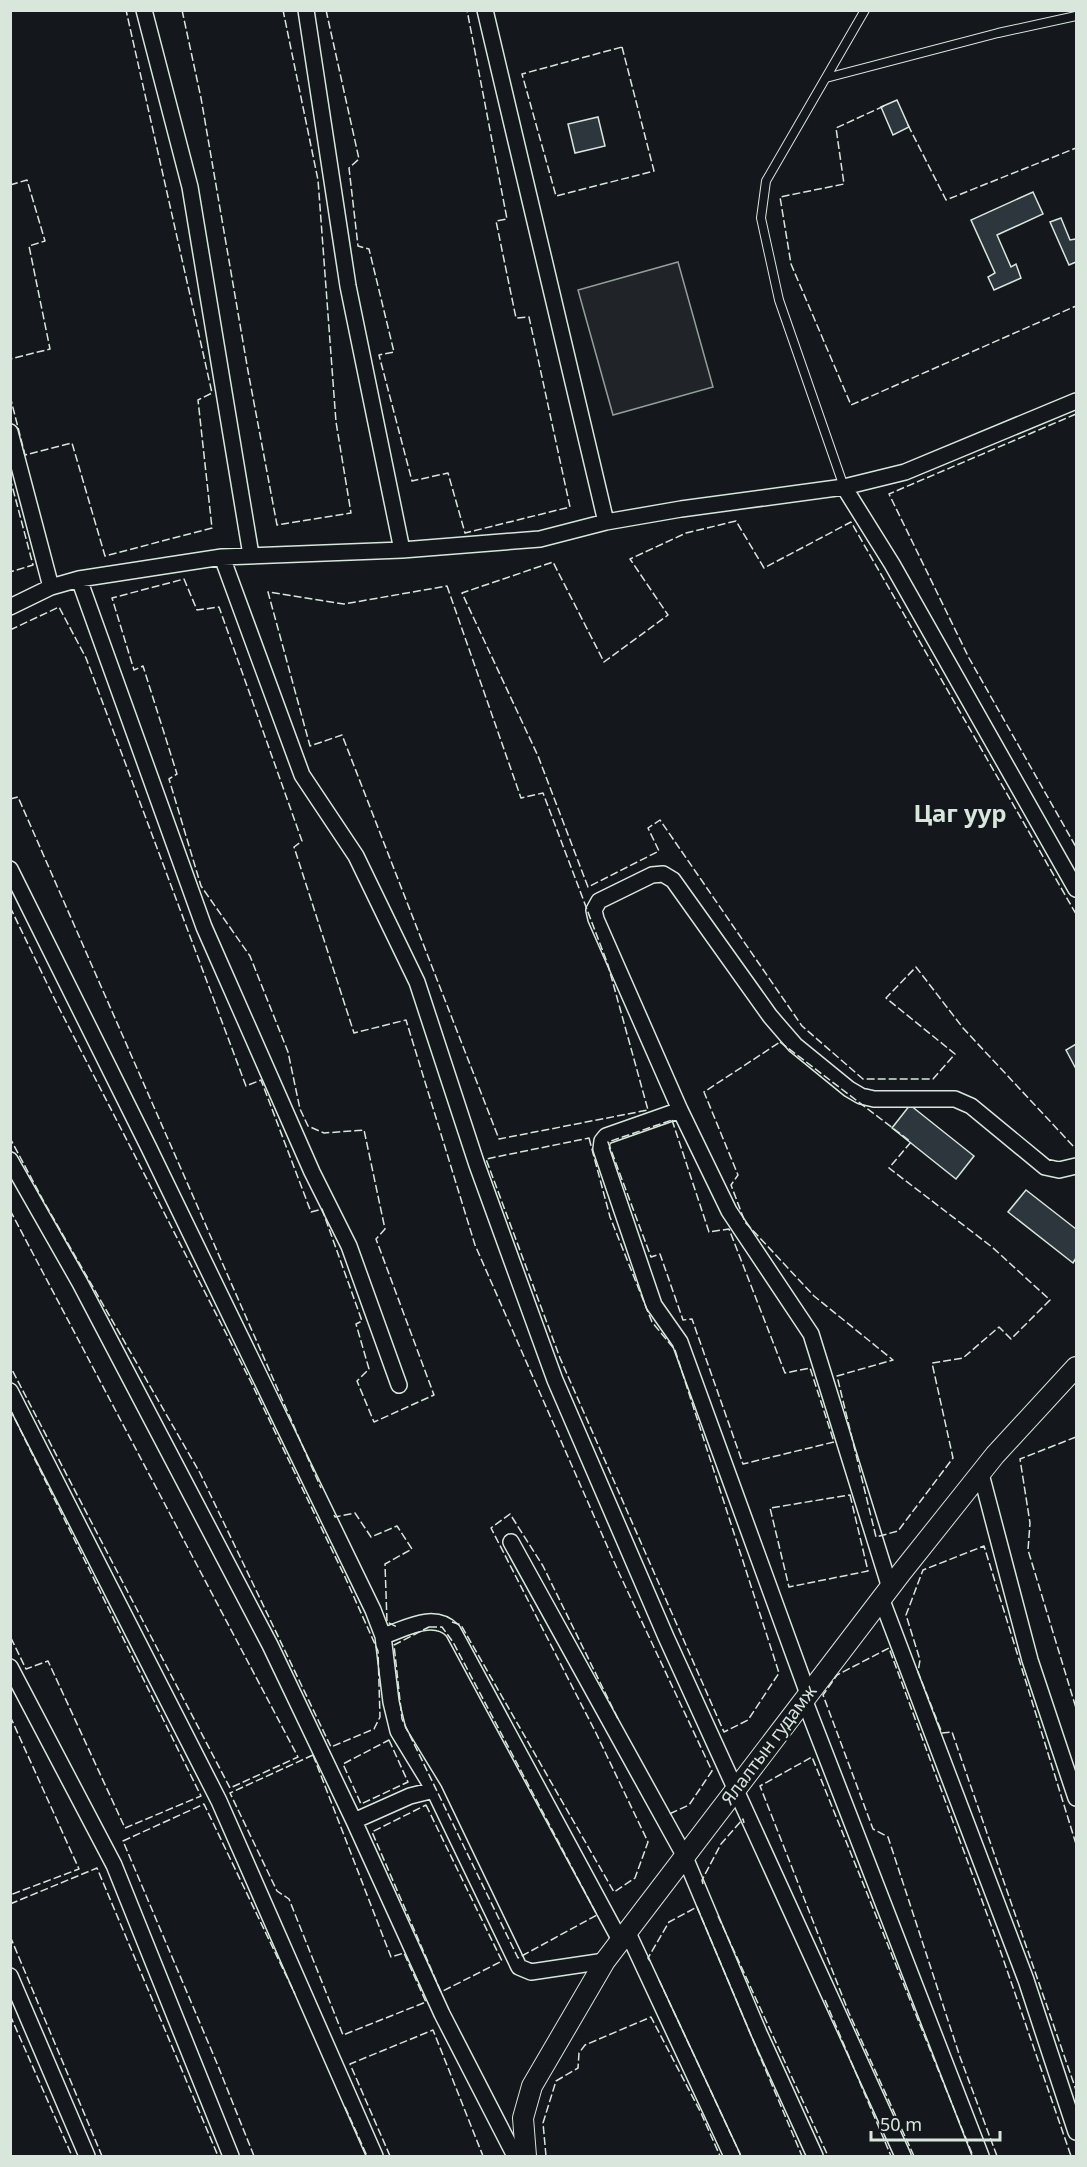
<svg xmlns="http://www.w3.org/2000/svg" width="1087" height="2167" font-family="'Noto Sans',sans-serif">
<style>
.green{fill:#202428;stroke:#939e99;stroke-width:1.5}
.building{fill:#2c363c;stroke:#d8e6dc;stroke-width:1.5}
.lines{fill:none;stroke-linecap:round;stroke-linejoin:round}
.service-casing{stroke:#d8e6dc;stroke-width:10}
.minor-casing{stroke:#d8e6dc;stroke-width:18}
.tertiary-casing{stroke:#d8e6dc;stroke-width:22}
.service{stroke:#14181c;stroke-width:8}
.minor{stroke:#14181c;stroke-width:15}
.tertiary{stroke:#14181c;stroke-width:20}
.fence{stroke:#d8e6dc;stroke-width:1.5;stroke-dasharray:8 3;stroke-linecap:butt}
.labels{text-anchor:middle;stroke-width:4.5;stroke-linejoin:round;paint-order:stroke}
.street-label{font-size:18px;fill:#d8e6dc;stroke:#14181c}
.district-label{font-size:24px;font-weight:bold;fill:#d8e6dc;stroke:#14181c}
</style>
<rect width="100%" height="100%" fill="#14181c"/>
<path class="green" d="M678 262 713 387 613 415 578 290Z"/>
<path class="building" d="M897 100 909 127 893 135 881 107Z
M598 117 605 146 575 153 568 124Z
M1033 192 1043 214 997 235 1011 267 1016 264 1021 278 994 290 988 277 995 273 971 220Z
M1061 218 1070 240 1076 239V262L1069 265 1050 222Z
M1076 1044V1069L1066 1050Z
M910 1105 974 1156 956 1179 892 1128Z
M1026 1190 1076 1229V1258L1073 1263 1008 1212Z"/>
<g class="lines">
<defs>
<path id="service" d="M826 78 998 33 1076 16
M844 487 779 300 761 218 766 181 865 10"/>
<path id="minor" d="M144 10 190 187 251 555
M306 10 348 286 402 550
M485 10 606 522
M10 432 51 587
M844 487 892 564 1076 889
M222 557 302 775 356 856 417 982 477 1165 555 1380 666 1637 903 2156
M79 579 204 927 312 1172 349 1246 399 1385
M10 607 51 587 79 579 222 557 402 550 540 539 606 522 681 509 844 487 905 472 1076 401
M10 869 149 1148 373 1610 383 1636 391 1702 398 1731 434 1790 410 1796 354 1821
M680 1110 606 1136 602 1141 601 1149 654 1305 680 1342 808 1694
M10 1160 80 1283 270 1645 354 1821 442 2014 515 2156
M10 1391 219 1801 375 2156
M981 1474 1030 1660 1076 1798
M511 1542 684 1855 759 2033 815 2156
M890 1588 811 1334 729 1211 680 1110 596 919 594 910 599 901 652 875 663 874 673 880 770 1016 795 1045 849 1089 861 1096 874 1099H955L971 1106 1045 1167 1059 1170 1076 1166
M881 1598 1026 1980 1076 2132
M383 1636C405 1629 434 1611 453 1631L621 1942
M10 1667 114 1865 231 2156
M804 1699 981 2156
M434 1790 519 1967 531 1972 605 1961
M628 1933 732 2156
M10 1976 87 2156"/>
<path id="tertiary" d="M526 2156 523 2118 532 2086 605 1961 901 1573 995 1455 1076 1367"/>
</defs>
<use href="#service" class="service-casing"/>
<use href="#minor" class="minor-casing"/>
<use href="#tertiary" class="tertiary-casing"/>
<use href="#service" class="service"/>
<use href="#minor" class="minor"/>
<use href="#tertiary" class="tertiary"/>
<path class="fence" d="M182 10 201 98 248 371 277 525 351 513 336 422 318 180 283 10
M326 10 359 159 349 168 358 246 369 249 394 352 379 355 412 481 448 473 465 533 570 507 529 317 516 318 496 221 507 219 467 10
M622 47 654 171 556 196 522 74Z
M884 106 836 128 844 184 780 197 791 264 851 405 1076 306
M908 125 946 200 1076 148
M10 185 27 180 45 241 29 246 50 349 10 359
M10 396 25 455 72 443 105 556 212 528 198 400 212 393 126 10
M1076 414 889 494 969 658 1076 847
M10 478 33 565 10 572
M447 586 521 798 543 793 608 965 648 1110 499 1139 342 735 310 746 268 592 344 604Z
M10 630 59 607 86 658 246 1086 261 1080 311 1212 322 1209 362 1321 356 1324 369 1369 357 1381 374 1422 434 1395 376 1239 385 1229 364 1130 324 1133 308 1126 300 1109 288 1052 250 956 201 886 169 779 177 774 143 666 134 670 112 598 184 579 197 610 219 607 302 841 294 847 354 1033 406 1020 475 1245 619 1573 712 1771 689 1805 667 1815
M10 799 18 797 321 1488
M10 907 57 1004 250 1380 345 1577 378 1651 380 1717 374 1729 331 1747 200 1473 44 1202 10 1138
M1076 914 851 522 764 568 736 521 686 533 630 559 668 615 604 662 553 562 462 593 538 756 588 887 659 851 648 828 660 820 802 1026 863 1079H933L955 1054 886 998 916 967 963 1028 1074 1147 1076 1145
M780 1042 911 1142 889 1168 992 1247 1050 1300 1011 1339 999 1327 963 1358 932 1363 953 1458 898 1531 876 1537 837 1376 893 1360 814 1296 745 1222 731 1185 738 1175 704 1092Z
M672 1120 709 1232 729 1229 785 1373 810 1368 834 1442 743 1464 692 1319 683 1320 660 1254 651 1257 608 1142Z
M589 1138 610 1217 652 1322 675 1350 779 1673 748 1720 724 1732 560 1358 486 1159Z
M10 1210 298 1757 230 1788 10 1366
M10 1409 201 1796 125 1828 48 1661 26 1669 10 1636
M1076 1437 1020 1459 1030 1523 1028 1550 1076 1708
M850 1495 868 1571 789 1587 770 1508Z
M334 1515 335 1517 355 1513 371 1537 397 1526 412 1549 385 1564 387 1622 397 1627
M452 1622 461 1625 614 1892 635 1878 648 1842 596 1733 491 1528 510 1514 543 1566 619 1721
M429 1627H442L453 1642 597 1915 518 1958 402 1719 394 1645Z
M10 1716 79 1869 10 1895
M389 1740 408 1782 361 1804 343 1764Z
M313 1755 391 1957 404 1953 426 2002 343 2035 289 1899 277 1891 230 1793Z
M426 1805 502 1961 441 1992 372 1832Z
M1076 1844 984 1546 923 1570 906 1615 920 1660 918 1672 942 1733 952 1732 1076 2090
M703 1884 702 1880 721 1844 743 1819 744 1823
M10 1904 97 1868 218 2156
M718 1916 828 2156
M10 1936 102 2156
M650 1961 648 1958 669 1922 697 1907 802 2156
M659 1980 741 2156
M825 2000 891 2156
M10 2015 72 2156
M345 2107 367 2156
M254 2156 216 2061 123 1841 204 1804 295 1994
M390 2156 350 2064 433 2030 483 2156
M546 2156 543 2123 556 2081 578 2068 579 2053 585 2045 651 2017 701 2113 720 2156
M914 2156 849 2013 760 1786 812 1757 973 2156
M997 2156 960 2057 888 1837 873 1829 823 1695 837 1675 889 1648 998 1944 1071 2156"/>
</g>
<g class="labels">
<g class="street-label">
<text transform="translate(769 1745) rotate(-53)" y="6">Ялалтын гудамж</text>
</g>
<g class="district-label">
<text x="960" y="822">Цаг уур</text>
</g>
</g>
<rect width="1087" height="2167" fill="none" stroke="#d8e6dc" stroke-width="24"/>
<path d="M871 2131v9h129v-9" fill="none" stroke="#d8e6dc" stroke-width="3"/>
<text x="880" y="2131" font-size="18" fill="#d8e6dc" stroke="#14181c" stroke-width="4.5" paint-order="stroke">50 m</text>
</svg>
